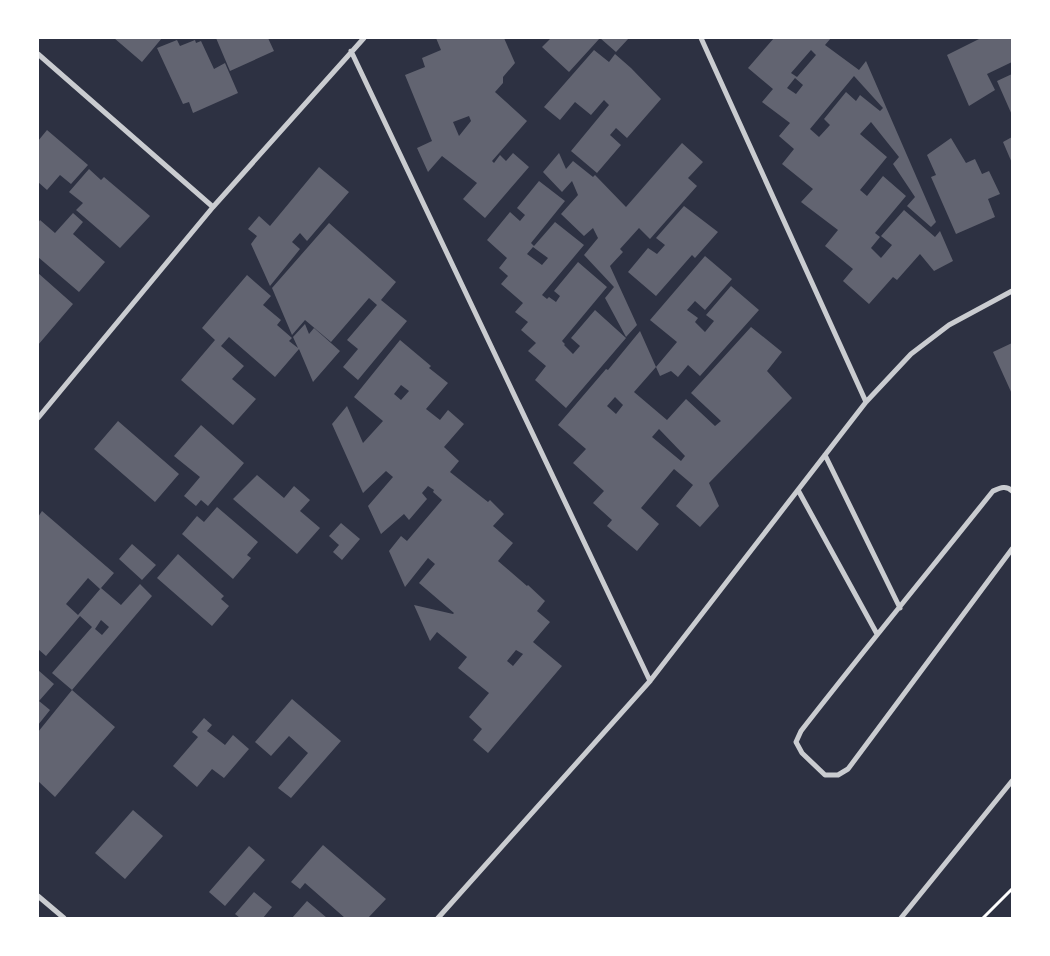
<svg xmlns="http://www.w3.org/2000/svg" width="1050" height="956" font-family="Poppins,sans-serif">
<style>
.building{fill:#626471;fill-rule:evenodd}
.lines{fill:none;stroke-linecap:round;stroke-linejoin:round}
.path{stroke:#fff;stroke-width:3}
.minor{stroke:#caccd0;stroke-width:5}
</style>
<rect width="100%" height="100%" fill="#2d3142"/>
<path class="building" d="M114 38H162L142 62Z
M216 38H268L274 51 230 71Z
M436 38H504L515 63 503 77V83L495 92 527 121 492 161 494 163 500 155 506 161 513 153 529 167 485 218 463 199 477 183 442 156 428 172 417 148 432 141 405 75 425 67 422 58 441 50ZM469 116 471 121 459 136 453 122Z
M548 38H629L616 52 600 38 569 72 542 47 550 39Z
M774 38H831L825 45 859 70 866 61 936 222 931 227 907 206 915 197 893 164 899 157 871 122 860 134 887 157 860 190 867 196 883 176 906 196 875 233 880 237 871 248 881 258 892 245 881 236 904 210 935 237 940 231 953 261 934 271 920 254 897 280 893 277 869 304 843 281 853 269 825 246 838 230 801 202 813 189 782 164 794 149 779 136 790 123 762 102 773 89 748 68ZM811 50 816 55 797 77 791 73ZM854 76 883 108 880 111 860 95 856 101 846 92 824 119 830 125 819 137 810 129ZM795 78 803 85 796 94 787 88Z
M981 38H1012V62L987 74 995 90 969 106 947 55Z
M177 40 180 46 195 40 196 43 201 41 214 69 225 63 238 93 193 113 189 102 183 104 157 48Z
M594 50 609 62 615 54 631 68 661 99 627 138 616 128 610 135 621 145 597 173 571 151 609 105 604 100 591 115 575 102 560 120 544 107Z
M1012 74V115L997 81Z
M47 130 88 165 71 184 60 175 47 190 38 182V141Z
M1012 137V163L1003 142Z
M951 138 966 163 975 159 982 174 989 171 1000 194 988 199 995 217 956 234 931 177 936 175 927 155Z
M682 143 703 162 688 178 697 186 650 239 639 228 620 249 623 252 610 266 637 325 626 337 605 298 614 287 584 255 598 238 593 228 584 236 561 214 578 195 572 181 562 192 543 172 559 153 566 169 573 161 593 177 595 175 626 207Z
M319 167 349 192 307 241 300 233 292 242 300 249 270 286 251 244 257 236 248 229 259 216 270 226Z
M89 169 101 180 104 177 150 216 120 248 76 210 83 203 69 192Z
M539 181 565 201 531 243 534 246 555 222 584 245 542 295 547 299 549 297 556 302 560 296 554 291 578 262 607 287 562 341 565 344 564 345 573 354 580 346 571 338 595 310 626 338 566 408 535 380 546 366 528 351 536 343 521 330 528 322 515 312 523 303 501 284 508 276 499 268 507 258 487 240 510 212 520 221 525 215 517 208ZM533 247 548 258 542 265 527 254Z
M684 206 718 232 695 258 692 255 656 296 628 272 648 248 657 254 665 245 656 238Z
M73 213 83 222 73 234 105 262 79 292 38 257V223L40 220 55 233Z
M329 223 396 282 381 300 407 321 358 380 343 367 358 349 347 340 377 305 369 298 331 342 305 320 292 335 272 288Z
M705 256 732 279 705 310 695 301 687 310 698 318 695 322 705 332 714 321 706 315 731 286 759 310 700 376 688 365 678 377 671 371 660 376 656 367 677 342 650 320Z
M38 273 73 304 38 345Z
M247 275 271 296 263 305 281 320 277 325 292 338 289 341 298 348 293 337 305 324 309 334 314 328 340 351 313 382 299 349 275 377 229 337 221 346 244 366 232 379 256 399 233 425 181 380 215 340 202 328Z
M751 327 782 352 767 371 792 398 709 483 719 506 700 527 676 506 693 485 674 469 641 508 659 524 637 551 607 526 612 520 593 503 604 491 573 463 586 449 558 425 606 369 608 370 640 331 656 367 634 392 667 420 686 399 715 426 721 421 691 393ZM615 397 623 405 616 414 607 406ZM659 429 685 456 681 461 652 437Z
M400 340 431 366 429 368 448 383 426 409 440 420 448 410 464 424 444 447 459 461 450 472 488 502 490 500 504 514 493 526 513 543 498 561 527 586 528 585 545 601 537 611 550 622 533 642 562 666 488 753 473 740 482 729 469 717 489 693 458 668 467 657 437 632 430 641 414 605 453 614 454 613 419 583 435 564 428 558 405 587 389 551 401 536 407 541 442 500 433 492 434 490 428 486 422 493 427 499 409 520 404 514 381 534 368 506 393 477 386 471 363 493 332 424 347 406 363 443 383 421 354 397ZM401 385 409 391 401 400 394 394ZM516 650 523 654 513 666 507 661Z
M1012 343V394L993 352Z
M118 421 179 474 155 502 94 449Z
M201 425 244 463 208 506 201 500 196 506 184 496 200 477 174 456Z
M257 475 284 498 294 486 310 500 300 511 320 528 297 554 233 499Z
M217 507 258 542 247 555 251 558 233 579 182 534 197 516 204 522Z
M42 511 114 573 101 588 121 605 140 584 152 596 72 690 52 673 92 627 80 616 46 656 38 649V535L39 534 38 533V517ZM88 578 100 589 101 588 78 615 66 604ZM101 620 109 627 102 635 95 629Z
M341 523 360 539 342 560 333 552 339 545 329 536Z
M132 544 156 565 142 580 119 559Z
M178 554 224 596 221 599 229 606 212 626 157 578Z
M38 670 54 684 39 701 50 710 38 725Z
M72 690 115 727 55 797 38 781V732Z
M292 699 341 741 291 798 278 788 308 753 289 736 271 756 255 742Z
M204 718 212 725 207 731 225 745 233 735 249 749 224 778 212 769 197 787 173 766 198 737 192 732Z
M133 810 163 836 125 879 95 853Z
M323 845 386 899 368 918H345L305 883 300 889 291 882Z
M249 846 265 860 225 906 209 892Z
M254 892 272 907 263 918H240L235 914Z
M307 901 327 918H292Z"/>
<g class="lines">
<path class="path" d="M983 918 1012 889"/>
<path class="minor" d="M701 38 866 402
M351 51 650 681
M38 54 213 207
M38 418 213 207 364 38
M825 455 900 608
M798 490 877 634
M1012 491C1006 485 1000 488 993 491 929 571 864 650 801 731L796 742 802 753 825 775H838L848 769 1012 549
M38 896 64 918
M438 918 650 681 866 402 911 354 949 325 1012 291
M901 918 1012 781"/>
</g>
<rect width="1050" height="956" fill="none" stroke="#ffffff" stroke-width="78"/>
</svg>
